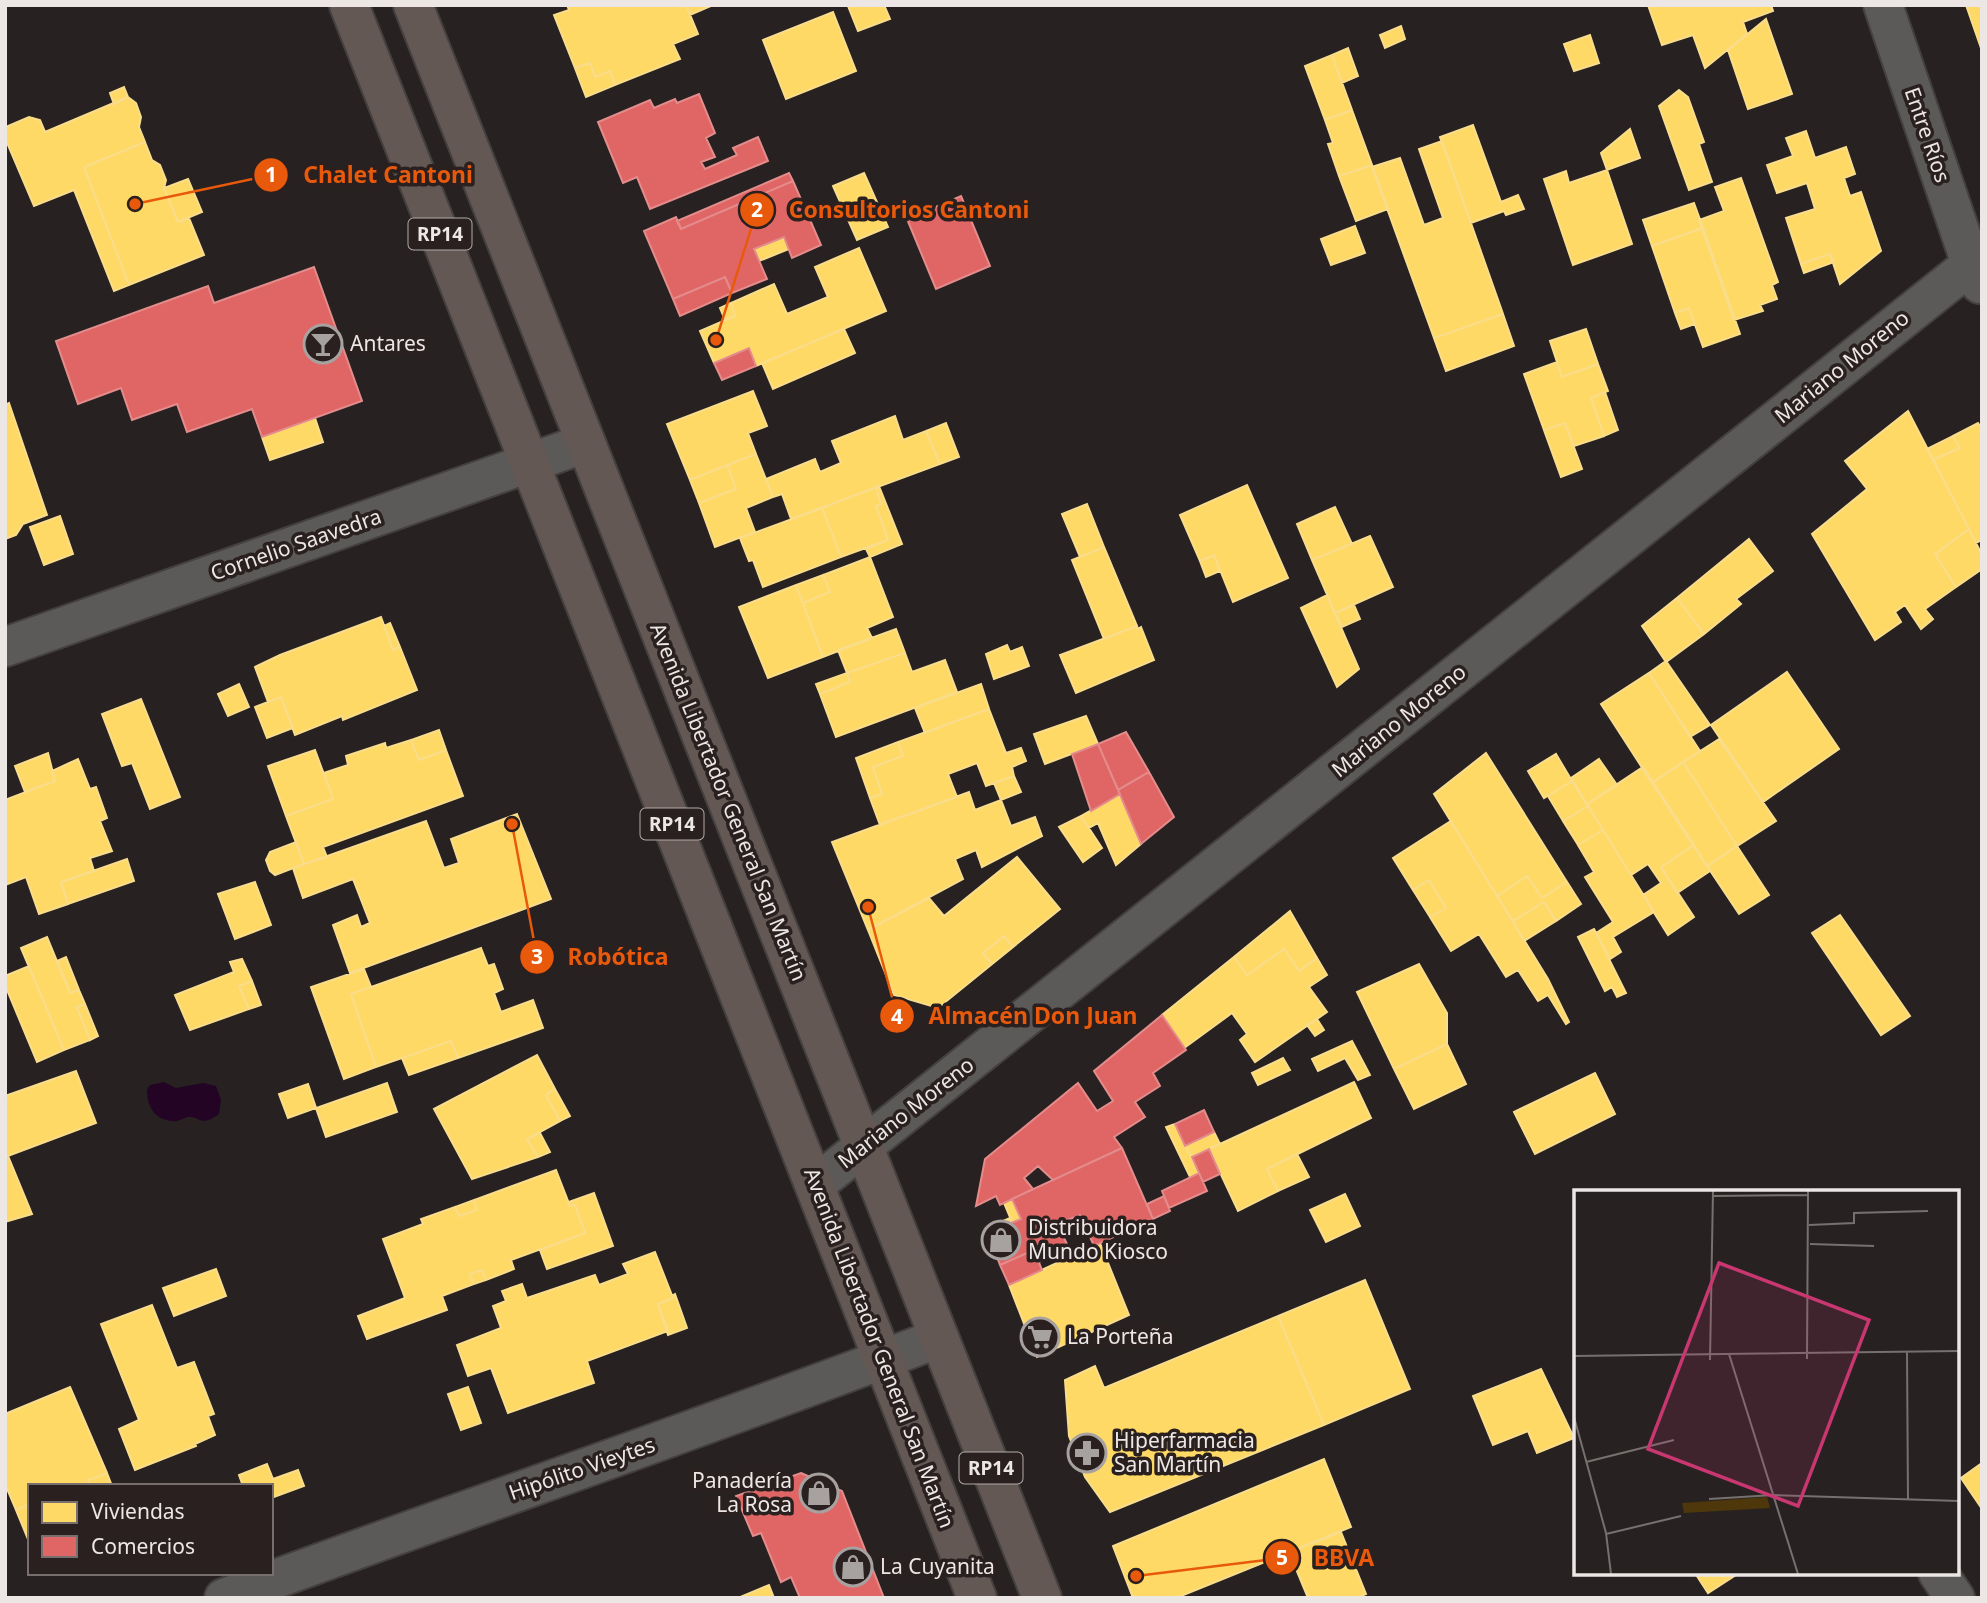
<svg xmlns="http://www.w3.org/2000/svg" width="1987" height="1603" font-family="'Noto Sans',sans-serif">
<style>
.water{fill:#230425}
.homes{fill:#ffd966;stroke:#f9dd8c;stroke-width:2}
.shops{fill:#e06666;stroke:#e48c8c;stroke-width:2}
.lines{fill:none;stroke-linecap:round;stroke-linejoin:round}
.minor-casing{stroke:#43403f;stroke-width:42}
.major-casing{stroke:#43403f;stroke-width:42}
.minor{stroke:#5c5959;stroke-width:38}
.major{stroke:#635853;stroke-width:38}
.labels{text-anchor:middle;stroke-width:7;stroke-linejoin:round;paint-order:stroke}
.shield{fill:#29201f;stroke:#b2abaa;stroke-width:2}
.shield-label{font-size:19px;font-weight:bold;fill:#ece6e5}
.street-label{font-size:21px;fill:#ece6e5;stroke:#29201f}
.poi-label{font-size:21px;fill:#ece6e5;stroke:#29201f;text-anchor:start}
.inset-road{fill:none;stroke:#76706f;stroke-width:2}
.view{fill:#c83770;fill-opacity:0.15;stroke:#c83770;stroke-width:3.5}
.inset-edge{fill:none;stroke:#ece6e5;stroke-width:3.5}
.leader{fill:none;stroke:#e8590c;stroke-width:2.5}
.callout-dot{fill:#e8590c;stroke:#29201f;stroke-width:2.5}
.mark-label{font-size:21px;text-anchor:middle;font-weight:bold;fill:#fff}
.callout-label{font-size:23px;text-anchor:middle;font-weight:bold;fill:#e8590c;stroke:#29201f;stroke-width:7;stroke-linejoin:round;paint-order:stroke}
</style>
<rect width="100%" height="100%" fill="#272221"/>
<path class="water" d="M164 1082 176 1088 203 1083 216 1086 221 1100 219 1114C200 1128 201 1116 188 1117 184 1118 181 1120 177 1121 157 1122 147 1109 147 1090L150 1085Z"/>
<path class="homes" d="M567 5H686L698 34 673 44 680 59 615 85 610 71 595 77 590 63 575 68 554 15 569 10Z
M686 5H713L690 15Z
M884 5 890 19 858 31 848 6Z
M1648 5H1771L1773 11 1743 22 1747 34 1705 68 1693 35 1662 45Z
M1966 5H1982V51Z
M833 12 856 71 786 99 763 40Z
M1766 19 1792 94 1748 109 1728 50Z
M1401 26 1405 39 1385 48 1380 35Z
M1590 35 1599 63 1574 71 1564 44Z
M1348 48 1358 76 1342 83 1332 55Z
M1332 55 1352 110 1325 120 1305 66Z
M590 63 595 77 610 71 615 85 586 97 575 68Z
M124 87 128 97 114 104 110 93Z
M1679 90 1688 97 1704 142 1699 144 1712 182 1689 190 1659 106Z
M128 97 136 103 141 117 139 127 145 142 84 167 129 285 114 291 74 190 34 206 5 138V132L8 126 29 117 40 120 45 132Z
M1352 110 1372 165 1339 176 1328 144 1333 143 1325 120Z
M1473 125 1501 202 1518 195 1524 209 1506 215 1504 211 1471 223 1440 137Z
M1630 129 1640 158 1607 170 1601 153Z
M1806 131 1815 158 1846 147 1855 174 1844 178 1850 196 1861 192 1881 251 1840 284 1830 254 1801 264 1786 218 1815 209 1807 183 1777 193 1767 165 1793 156 1786 138Z
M1442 141 1503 314 1434 338 1372 167 1400 158 1424 225 1443 218 1419 149Z
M145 142 152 160 160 165 166 180 164 188 178 222 189 218 204 255 129 285 84 167Z
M1372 165 1388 209 1356 221 1339 176Z
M1607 170 1632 244 1573 265 1544 179 1566 171 1569 183Z
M864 173 888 227 857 240 833 186Z
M1741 178 1778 282 1772 285 1777 299 1760 305 1763 311 1734 320 1699 220 1724 211 1715 187Z
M188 179 202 212 178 222 164 188Z
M1694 203 1703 228 1652 246 1643 220Z
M1355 226 1365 253 1331 265 1321 239Z
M1703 228 1740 334 1703 347 1689 308 1675 313 1652 246Z
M784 237 789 249 759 261 754 249Z
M859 248 886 311 756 366 749 348 714 363 700 331 735 316 731 303 774 284 787 314 828 297 815 267Z
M1830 254 1834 262 1804 273 1801 264Z
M731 303 735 316 725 320 720 308Z
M1689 308 1695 324 1681 329 1675 313Z
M1503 314 1514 346 1446 371 1434 338Z
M844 329 855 353 773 389 762 363Z
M1586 329 1598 364 1562 377 1550 341Z
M1557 362 1562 377 1598 364 1608 391 1591 398 1604 436 1574 446 1565 423 1544 430 1524 374Z
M753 391 767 426 748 433 756 454 690 480 667 424Z
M1605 392 1618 430 1604 436 1591 398Z
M9 403 47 515 23 524 16 535 5 539V405Z
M1908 411 1969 529 1935 554 1956 587 1925 609 1933 619 1921 629 1905 605 1895 612 1901 622 1875 640 1812 534 1867 489 1845 461Z
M895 416 903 440 926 431 940 464 791 519 782 494 773 497 766 479 815 459 820 472 841 463 832 441Z
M315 418 323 442 270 460 262 437Z
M946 423 959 457 940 464 926 431Z
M1565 423 1582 469 1561 477 1544 430Z
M1978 423 1982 429V540L1976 543 1933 460 1960 448 1953 436Z
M1953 436 1960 448 1933 460 1927 449Z
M756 454 773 497 746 508 755 532 715 547 699 503 736 489 727 465Z
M727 465 736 489 699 503 690 480Z
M1247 485 1288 578 1233 602 1214 555 1200 561 1180 515Z
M879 486 902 544 870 557 866 549 888 540 876 506 881 504 876 487Z
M876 487 881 504 876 506 888 540 841 557 822 508Z
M1087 504 1104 547 1080 557 1062 514Z
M1335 507 1352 544 1312 560 1297 524Z
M822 508 841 557 763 587 753 560 749 561 740 538Z
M60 516 73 554 44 565 30 527Z
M1969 529 1982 555V569L1956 587 1935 554Z
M1370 536 1393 587 1335 613 1312 560Z
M1749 539 1773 571 1736 599 1741 604 1704 634 1677 598Z
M1104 547 1137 626 1104 639 1072 560Z
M1214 555 1220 571 1206 577 1200 561Z
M870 557 893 617 867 628 872 638 823 657 803 603 830 592 823 575Z
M823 575 830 592 803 603 796 585Z
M796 585 823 657 768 678 739 607Z
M1327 595 1359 669 1337 687 1301 608Z
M1677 598 1704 634 1666 662 1642 626Z
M1354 605 1360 619 1342 627 1335 613Z
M381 617 393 650 400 647 417 690 343 720 342 716 295 735 281 697 268 702 255 667 280 655Z
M390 623 400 647 393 650 384 626Z
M1137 626 1138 629 1141 627 1154 660 1076 693 1060 655Z
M896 629 905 653 847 673 838 650Z
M1007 645 1010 652 1022 647 1029 666 994 679 986 654Z
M905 653 912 672 945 660 957 692 836 737 820 694 850 682 847 673Z
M1666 661 1710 725 1690 737 1649 673Z
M1787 672 1839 749 1763 802 1711 725Z
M847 673 850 682 820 694 816 684Z
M1649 673 1700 751 1652 783 1601 704Z
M239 684 249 707 228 716 218 694Z
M981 684 989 709 925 733 915 708Z
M281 697 293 728 267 738 255 707Z
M141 699 180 797 150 809 132 763 122 766 102 714Z
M989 709 1006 753 1021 748 1026 761 1012 767 1014 776 986 786 977 763 948 774 957 797 880 825 870 798 882 794 873 767 903 756 898 742Z
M1086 716 1098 744 1045 764 1034 734Z
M439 730 446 750 419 760 411 740Z
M1719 739 1776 821 1737 846 1683 762Z
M411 740 419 760 446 750 463 796 323 847 327 857 304 864 286 816 333 799 324 773 348 765 346 756 385 743 386 748Z
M898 742 903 756 873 767 882 794 870 798 856 758Z
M315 750 333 799 286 816 268 766Z
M48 753 55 781 25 792 15 766Z
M1486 753 1567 882 1542 898 1527 876 1497 896 1434 794Z
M1556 754 1572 781 1544 798 1528 771Z
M78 759 90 789 96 787 107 818 100 821 112 851 90 858 94 871 61 882 68 904 39 914 26 877 5 885V800L55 781 52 771Z
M1599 759 1617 785 1587 804 1571 778Z
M1683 762 1737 846 1707 866 1652 783Z
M1643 767 1694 845 1661 867 1694 917 1668 935 1643 895 1661 883 1648 864 1631 875 1587 804Z
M1014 776 1021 792 1001 800 994 783Z
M1572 781 1588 806 1563 821 1548 796Z
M969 792 975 810 1001 800 1011 826 1035 817 1042 836 982 867 976 850 955 859 963 879 868 930 832 842Z
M1120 794 1141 844 1116 865 1098 823 1089 828 1081 816Z
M1588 806 1603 830 1578 845 1563 821Z
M517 814 551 899 350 973 333 925 357 915 361 927 370 923 353 879 303 898 293 868 426 821 444 868 459 863 451 839Z
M1081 816 1102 848 1083 862 1059 827Z
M1451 821 1548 979 1569 1022 1566 1024 1548 995 1538 1001 1518 970 1506 977 1479 934 1451 951 1430 917 1446 908 1429 880 1413 890 1393 858Z
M1603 830 1654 912 1613 937 1621 952 1610 959 1596 933 1613 922 1585 877 1594 872 1578 845Z
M296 842 304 864 275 875 270 871 266 860 270 852Z
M1694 845 1710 871 1677 893 1661 867Z
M1737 846 1769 895 1739 914 1707 866Z
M1017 857 1060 909 1013 947 1004 936 983 953 992 964 938 1008 894 995 868 930 929 898 944 916Z
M127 859 134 881 68 904 61 882Z
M1527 876 1542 898 1567 882 1581 904 1556 921 1544 902 1513 921 1497 896Z
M1429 880 1446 908 1430 917 1413 890Z
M255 882 271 925 235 939 218 894Z
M1544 902 1556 921 1524 941 1513 921Z
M1290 911 1317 958 1299 971 1284 949 1247 975 1234 957Z
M1840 915 1910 1016 1881 1035 1812 933Z
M1594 929 1626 993 1617 997 1612 987 1605 991 1578 937Z
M1004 936 1013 947 992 964 983 953Z
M47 937 70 993 79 990 85 1004 77 1007 90 1040 64 1050 21 948Z
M481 948 488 966 494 964 503 989 494 993 501 1012 533 1000 543 1028 458 1058 451 1041 376 1067 351 994Z
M1284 949 1299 971 1317 958 1327 975 1309 987 1327 1012 1255 1062 1240 1040 1247 1034 1232 1013 1184 1048 1162 1015 1234 957 1247 975Z
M66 957 79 990 70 993 57 961Z
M242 959 252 981 239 986 249 1009 190 1030 175 995 234 972 230 962Z
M1419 964 1447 1013V1044L1394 1069 1357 992Z
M29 966 64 1050 37 1062 5 985V976Z
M364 969 371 987 351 994 376 1067 344 1079 311 987Z
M252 981 261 1005 249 1009 239 986Z
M85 1004 98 1036 90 1040 77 1007Z
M1317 1019 1324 1030 1315 1036 1307 1025Z
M451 1041 458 1058 409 1075 402 1058Z
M1352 1041 1370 1075 1358 1080 1345 1058 1318 1071 1312 1059Z
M1447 1044 1466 1084 1414 1109 1394 1069Z
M537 1055 555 1089 546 1095 560 1121 527 1139 538 1157 472 1179 434 1109Z
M1283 1058 1290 1070 1258 1085 1252 1073Z
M76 1071 96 1123 5 1157V1096Z
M1595 1073 1615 1114 1535 1154 1514 1112Z
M1354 1082 1371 1118 1267 1169 1278 1191 1238 1211 1209 1149Z
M387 1083 397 1112 326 1137 316 1108Z
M308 1084 316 1108 288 1118 279 1094Z
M555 1089 570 1116 560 1121 546 1095Z
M1175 1124 1199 1173 1190 1177 1166 1127Z
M1214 1132 1220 1144 1192 1157 1185 1146Z
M540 1133 550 1152 538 1157 527 1139Z
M1297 1154 1309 1177 1278 1191 1267 1169Z
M8 1156 32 1214 5 1222V1157Z
M556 1170 570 1206 575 1205 585 1233 511 1260 514 1269 486 1280 482 1270 470 1274 474 1284 442 1296 447 1310 367 1339 358 1316 405 1298 383 1239 423 1224 421 1219 455 1207 459 1216 477 1210 474 1200Z
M594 1193 613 1246 547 1269 540 1250 585 1233 575 1205 570 1206 569 1202Z
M1345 1194 1360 1226 1326 1242 1310 1210Z
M1012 1199 1021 1219 1012 1222 1004 1203Z
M474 1200 477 1210 459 1216 455 1207Z
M1010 1218 1012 1222 988 1232 986 1228Z
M1100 1243 1129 1315 1037 1357 1009 1285Z
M655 1252 673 1298 658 1304 668 1331 587 1361 594 1383 508 1413 491 1368 468 1376 457 1345 501 1328 493 1306 506 1301 502 1291 522 1284 527 1298 595 1275 599 1285 628 1274 623 1264Z
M216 1269 226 1296 174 1316 163 1288Z
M482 1270 486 1280 474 1284 470 1274Z
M1365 1280 1410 1389 1324 1425 1278 1316Z
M675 1294 687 1328 668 1335 658 1304 673 1298 672 1296Z
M152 1305 177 1368 194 1362 214 1414 208 1416 215 1435 195 1444 196 1446 135 1470 119 1429 139 1420 101 1324Z
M1278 1316 1324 1425 1110 1512 1085 1477 1069 1436 1065 1380 1095 1366 1104 1388Z
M1541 1369 1574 1438 1537 1453 1528 1431 1493 1445 1473 1396Z
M70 1387 107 1473 88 1480 90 1486H30V1504L16 1510 5 1484V1414Z
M468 1387 481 1423 461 1430 448 1394Z
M1324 1459 1351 1527 1176 1598H1133L1113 1546Z
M1982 1463V1509L1961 1478Z
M267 1464 273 1479 298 1470 304 1486 271 1498V1486H243L239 1475Z
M107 1473 112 1486H90L88 1480Z
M30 1504V1544L16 1510Z
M1341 1532 1366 1594 1357 1598H1308L1289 1552Z
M1695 1573H1739L1708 1593Z
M769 1585 774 1598H738Z"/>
<path class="shops" d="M699 94 715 133 706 138 715 157 701 162 705 169 737 155 733 148 758 137 768 161 650 209 637 177 623 183 598 122 650 100 654 108 675 99 677 103Z
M789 173 793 181 681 229 677 221Z
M793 181 821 245 792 258 784 237 754 249 767 279 732 293 725 277 673 299 644 231 676 217 681 229Z
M961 196 990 266 936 289 907 219Z
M314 267 362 401 262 437 252 409 187 432 177 404 132 420 121 388 78 404 56 341 208 286 214 303Z
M725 277 732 293 680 316 673 299Z
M749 348 756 366 722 380 714 363Z
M1126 732 1149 772 1118 790 1098 744Z
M1098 744 1120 794 1091 811 1072 754Z
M1149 772 1174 817 1141 844 1118 790Z
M1162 1015 1186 1050 1153 1073 1160 1086 1135 1102 1145 1117 1114 1137 1122 1148 1053 1180 1038 1166 1024 1178 1033 1189 1000 1205 996 1196 976 1206 985 1159 1078 1083 1097 1111 1113 1101 1094 1071Z
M1204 1110 1214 1132 1185 1146 1175 1124Z
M1122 1148 1153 1219 1094 1246 1080 1215 1057 1224 1069 1248 1039 1262 1034 1250 1000 1265 988 1232 1021 1219 1012 1199Z
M1209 1149 1220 1174 1203 1182 1192 1157Z
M1199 1173 1207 1191 1169 1208 1162 1191Z
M1164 1196 1170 1211 1153 1219 1147 1204Z
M1034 1250 1042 1270 1009 1285 1000 1265Z
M801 1473 842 1491 884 1598H800L791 1577 781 1582 761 1533 753 1536 736 1496Z"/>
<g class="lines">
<defs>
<path id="minor" d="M1883 5 1971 264 1980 284
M5 647 586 443
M815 1185 1982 256
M1938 1573 1955 1598
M224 1598C462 1510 702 1429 939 1338"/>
<path id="major" d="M349 5C561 535 768 1067 977 1598
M413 5 1042 1598"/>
</defs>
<use href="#minor" class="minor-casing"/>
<use href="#major" class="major-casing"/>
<use href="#minor" class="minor"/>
<use href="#major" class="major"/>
</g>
<defs>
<symbol id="bar-ring" viewBox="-11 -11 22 22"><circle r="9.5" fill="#29201f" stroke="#a7a1a0" stroke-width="1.5"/><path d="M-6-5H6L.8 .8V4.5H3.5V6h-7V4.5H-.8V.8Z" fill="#a7a1a0"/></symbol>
<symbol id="shop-ring" viewBox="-11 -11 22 22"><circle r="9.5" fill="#29201f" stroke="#a7a1a0" stroke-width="1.5"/><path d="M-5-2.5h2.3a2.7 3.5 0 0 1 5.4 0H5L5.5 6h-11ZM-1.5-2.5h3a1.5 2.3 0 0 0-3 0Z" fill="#a7a1a0"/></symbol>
<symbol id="supermarket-ring" viewBox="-11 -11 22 22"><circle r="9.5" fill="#29201f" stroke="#a7a1a0" stroke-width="1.5"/><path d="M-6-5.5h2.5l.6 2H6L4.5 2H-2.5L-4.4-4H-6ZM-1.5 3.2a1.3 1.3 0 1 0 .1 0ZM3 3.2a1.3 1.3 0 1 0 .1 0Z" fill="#a7a1a0"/></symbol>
<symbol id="pharmacy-ring" viewBox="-11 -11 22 22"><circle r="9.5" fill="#29201f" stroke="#a7a1a0" stroke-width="1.5"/><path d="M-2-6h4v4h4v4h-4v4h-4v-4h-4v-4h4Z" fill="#a7a1a0"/></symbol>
</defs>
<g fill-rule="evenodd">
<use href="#bar-ring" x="301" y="322" width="44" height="44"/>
<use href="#shop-ring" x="979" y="1218" width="44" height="44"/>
<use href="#supermarket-ring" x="1018" y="1315" width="44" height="44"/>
<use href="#pharmacy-ring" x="1065" y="1431" width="44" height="44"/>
<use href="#shop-ring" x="797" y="1471" width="44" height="44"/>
<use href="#shop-ring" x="831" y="1545" width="44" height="44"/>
</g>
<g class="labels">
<g class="shield">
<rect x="408.5" y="218.5" width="63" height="31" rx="5"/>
<rect x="640.5" y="808.5" width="63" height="31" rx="5"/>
<rect x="959.5" y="1452.5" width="63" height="31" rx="5"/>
</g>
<g class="shield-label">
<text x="440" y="241">RP14</text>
<text x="672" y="831">RP14</text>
<text x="991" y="1475">RP14</text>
</g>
<g class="street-label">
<text transform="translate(1927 135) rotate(71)" y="7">Entre Ríos</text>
<text transform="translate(1842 367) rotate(-39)" y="7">Mariano Moreno</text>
<text transform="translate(296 545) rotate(-19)" y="7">Cornelio Saavedra</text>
<text transform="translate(1399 721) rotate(-39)" y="7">Mariano Moreno</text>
<text transform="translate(728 802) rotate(68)" y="7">Avenida Libertador General San Martín</text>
<text transform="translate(906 1113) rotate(-38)" y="7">Mariano Moreno</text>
<text transform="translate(879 1348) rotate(69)" y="7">Avenida Libertador General San Martín</text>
<text transform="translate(582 1469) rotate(-19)" y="7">Hipólito Vieytes</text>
</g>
<g class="poi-label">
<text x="350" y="351">Antares</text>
<text x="1028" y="1235">Distribuidora<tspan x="1028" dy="24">Mundo Kiosco</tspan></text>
<text x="1067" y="1344">La Porteña</text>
<text x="1114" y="1448">Hiperfarmacia<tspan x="1114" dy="24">San Martín</tspan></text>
<text x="792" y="1488" text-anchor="end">Panadería<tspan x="792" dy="24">La Rosa</tspan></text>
<text x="880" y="1574">La Cuyanita</text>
</g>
</g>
<g transform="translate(1574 1190)">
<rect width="385" height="385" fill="#272221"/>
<path d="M193 307 196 318 110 323 108 313Z" fill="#4d370b"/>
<path class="inset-road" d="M139 6 234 5M235 35 280 33V23L354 21M236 54 300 56M333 162 334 310M155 164 224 384M0 166 385 161M233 169 234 1M136 170 139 1M0 227 32 343 37 384M12 272 100 250M135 309 200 305 385 311M32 344 107 326"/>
<path class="view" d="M145 73 295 130 224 316 74 259Z"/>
<rect width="385" height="385" class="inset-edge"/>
</g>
<path class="leader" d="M135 204L271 175M716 340L757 210M512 824L537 957M868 907L897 1016M1136 1576L1282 1558"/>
<g class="callout-dot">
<circle cx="135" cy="204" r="7"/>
<circle cx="716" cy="340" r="7"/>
<circle cx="512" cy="824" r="7"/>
<circle cx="868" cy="907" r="7"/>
<circle cx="1136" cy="1576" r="7"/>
<circle cx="271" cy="175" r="18"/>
<circle cx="757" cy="210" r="18"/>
<circle cx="537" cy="957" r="18"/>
<circle cx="897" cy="1016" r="18"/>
<circle cx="1282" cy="1558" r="18"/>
</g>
<g class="mark-label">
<text x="271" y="182">1</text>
<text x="757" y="217">2</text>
<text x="537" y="964">3</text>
<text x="897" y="1024">4</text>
<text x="1282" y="1565">5</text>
</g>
<g class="callout-label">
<text x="388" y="183">Chalet Cantoni</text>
<text x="909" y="218">Consultorios Cantoni</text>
<text x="618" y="965">Robótica</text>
<text x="1033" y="1024">Almacén Don Juan</text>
<text x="1344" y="1566">BBVA</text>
</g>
<rect width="1987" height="1603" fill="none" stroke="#ece6e5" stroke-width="14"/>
<rect x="28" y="1484" width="245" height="91" fill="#29201f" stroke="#776f6e" stroke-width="2"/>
<rect x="42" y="1502" width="35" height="21" fill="#ffd966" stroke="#776f6e" stroke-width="2"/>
<text x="91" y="1519" font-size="21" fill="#ece6e5">Viviendas</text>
<rect x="42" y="1536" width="35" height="21" fill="#e06666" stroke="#776f6e" stroke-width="2"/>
<text x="91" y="1554" font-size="21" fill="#ece6e5">Comercios</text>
</svg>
